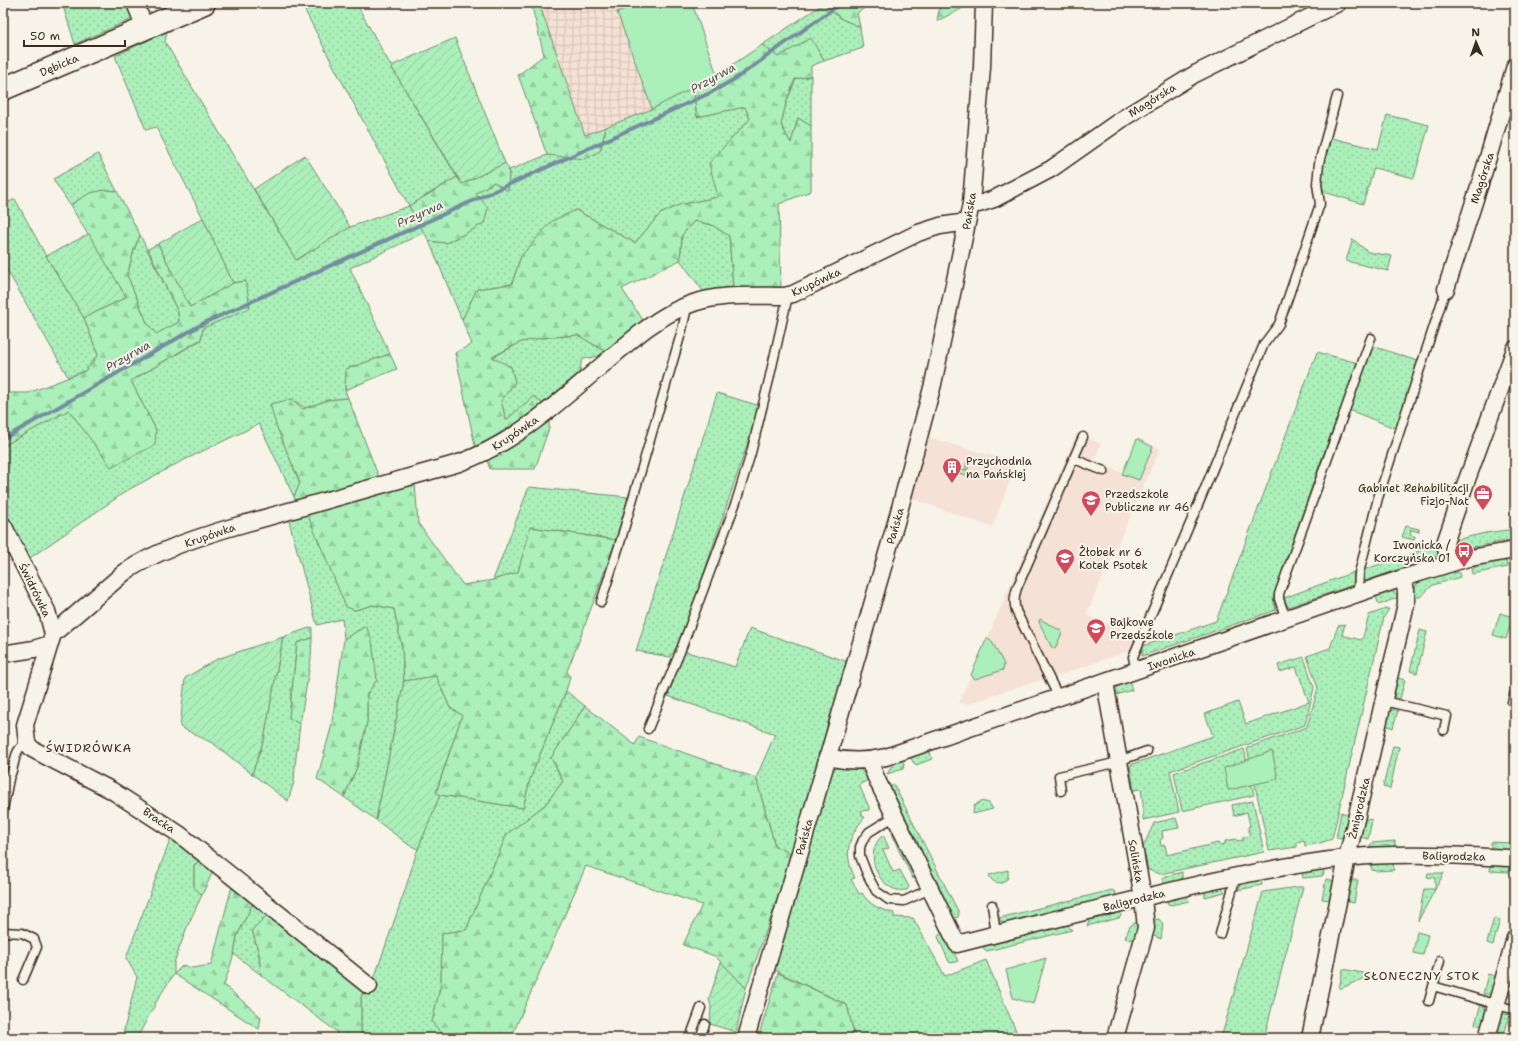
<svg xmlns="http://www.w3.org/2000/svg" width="1518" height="1041" font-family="'Shantell Sans',sans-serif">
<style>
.built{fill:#f5e1d5}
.industrial{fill:url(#industrial-grid)}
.grass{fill:url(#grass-dots);stroke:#738c6c}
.forest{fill:url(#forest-firs);stroke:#738c6c}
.park{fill:#abefba;stroke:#738c6c}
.garden{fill:url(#garden-furrows);stroke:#738c6c}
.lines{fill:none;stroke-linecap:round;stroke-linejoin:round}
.stream{stroke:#758ca1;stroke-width:4}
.lane-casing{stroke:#3b2a1e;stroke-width:11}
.street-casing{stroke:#3b2a1e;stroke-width:19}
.secondary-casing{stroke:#3b2a1e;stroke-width:25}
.lane{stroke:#f7f3e8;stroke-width:8}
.street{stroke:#f7f3e8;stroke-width:16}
.secondary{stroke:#f7f3e8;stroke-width:22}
.labels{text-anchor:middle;stroke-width:4;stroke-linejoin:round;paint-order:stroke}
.street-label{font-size:11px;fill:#3b2a1e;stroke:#f7f3e8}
.poi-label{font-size:11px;fill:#3b2a1e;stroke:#f7f3e8;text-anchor:start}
.water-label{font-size:12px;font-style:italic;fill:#535355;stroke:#f7f3e8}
.neighbourhood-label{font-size:12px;letter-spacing:1px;fill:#3b2a1e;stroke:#f7f3e8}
</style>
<defs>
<pattern id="industrial-grid" width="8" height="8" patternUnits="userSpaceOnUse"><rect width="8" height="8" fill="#f5e1d5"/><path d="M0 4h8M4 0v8" fill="none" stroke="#d3c1b6"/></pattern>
<pattern id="grass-dots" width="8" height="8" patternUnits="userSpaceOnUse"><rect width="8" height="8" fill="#abefba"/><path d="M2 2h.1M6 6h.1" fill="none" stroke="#94cd9f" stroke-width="1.8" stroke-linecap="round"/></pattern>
<pattern id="forest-firs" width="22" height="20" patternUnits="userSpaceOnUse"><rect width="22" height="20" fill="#abefba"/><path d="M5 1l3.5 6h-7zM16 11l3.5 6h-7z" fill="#94cd9f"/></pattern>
<pattern id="garden-furrows" width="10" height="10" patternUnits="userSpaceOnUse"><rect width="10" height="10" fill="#abefba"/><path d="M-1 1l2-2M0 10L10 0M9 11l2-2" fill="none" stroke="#94cd9f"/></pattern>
</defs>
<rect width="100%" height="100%" fill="#f7f3e8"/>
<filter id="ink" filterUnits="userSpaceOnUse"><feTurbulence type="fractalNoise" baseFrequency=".025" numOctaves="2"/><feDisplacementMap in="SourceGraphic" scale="8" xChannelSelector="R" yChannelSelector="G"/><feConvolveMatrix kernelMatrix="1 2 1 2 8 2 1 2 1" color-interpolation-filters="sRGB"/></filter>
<g filter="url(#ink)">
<path class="built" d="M1077 433 1101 444 1094 460 1122 473 1137 439 1160 449 1086 615 1146 640 1143 646 1060 675 1023 685 969 704 959 703Z
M927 437 1017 463 992 527 910 498Z"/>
<path class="industrial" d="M539 3H640L617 12 652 109 585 135Z"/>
<path class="grass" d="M62 3H129L134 18 75 44Z
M301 3H356L391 66 457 177 409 206 425 232 350 268 390 354 347 369 345 390 348 398 328 400 305 408 292 399 276 425 300 483 294 497 259 424 180 462 128 490 27 560 3 513V446L69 410 111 466 156 430 131 381 201 340 203 328 246 281 233 283 203 218 156 127 146 130 115 56 167 31 165 42 296 260 350 227 409 206 333 65Z
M823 4 842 19 860 27 863 48 824 61 811 39 778 57 762 45Z
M811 76V126L798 118 791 143 781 125 786 103 796 79Z
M693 87 697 117 745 106 750 119 732 138 715 184 718 197 679 205 660 214 635 243 576 210 521 256 512 284 477 289 462 320 429 241 446 243 470 231 484 223 476 193 494 182 508 190 509 170 547 155H559L600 151 606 127 652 109Z
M1387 115 1429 125 1414 178 1374 168 1363 204 1324 192C1318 174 1326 156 1331 138L1378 149Z
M98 154 117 191C96 189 87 195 70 205L53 179Z
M15 199 46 256 84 318 98 355 85 371 68 377 3 263V205Z
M694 221 712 225 729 236 733 287 706 295 680 260 682 235Z
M140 235 178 312 179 322 156 335 147 323 127 275 134 250Z
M1353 239 1368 252 1392 256 1388 271 1346 261Z
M578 335 606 352 599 356 584 359 581 363 579 379 546 407 534 396 506 420 501 401 515 382 511 367 492 358 521 342 541 338Z
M1373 346 1420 362 1397 429 1349 410Z
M1317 352 1358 363 1319 466 1273 598 1276 610 1142 656 1143 646 1216 621Z
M717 393 760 406 696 597 676 648 670 657 636 651Z
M967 461H970L966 475 944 469 945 465 965 470Z
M529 487 628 497 616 540 531 527 518 572 493 580Z
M306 511 355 610 373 605 394 609 402 648 404 681 376 820 344 797 357 767 367 722V694L377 680 366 626 344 639 342 619 317 625 288 517Z
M1406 526 1419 529V532L1411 530 1410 535 1415 536 1414 540 1402 537Z
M1515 529V539L1454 551 1451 541 1485 533Z
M1436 545 1438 547V556L1362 582 1363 570Z
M1506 560 1508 567 1472 574 1471 569 1476 567 1475 563Z
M1452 569 1453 573 1459 572 1460 577 1433 585 1420 597H1413L1416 585 1421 580Z
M1354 572 1353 585 1288 607 1284 598Z
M1389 591 1394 592 1399 597 1379 605 1376 597 1377 595Z
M1386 609H1389L1384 617 1332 839 1320 843 1305 846 1304 840 1297 842V847L1269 851 1247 748 1307 727 1318 688 1307 656 1330 648 1338 626 1345 624 1342 635 1361 640 1363 637 1369 615Z
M312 627V638L297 643 289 718 300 724 295 766 294 782 288 801 252 774 264 739 283 637Z
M750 628 848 662 830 716 793 855 775 846 756 778 775 734 668 696 684 651 735 667Z
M1420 630 1427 632 1417 673 1410 671Z
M1304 657 1314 688 1305 725 1170 771 1179 812 1143 820V803L1141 789 1134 790 1130 765 1213 736 1205 714 1238 702 1246 724 1309 702 1296 667 1280 672 1278 665Z
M1398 678 1405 680 1400 699 1395 697 1392 692 1396 679Z
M1127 681 1130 683 1132 690 1113 696C1115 688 1119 683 1127 681Z
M566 691 585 706 551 758 563 781 545 805 507 834 466 930 442 933 441 984 432 1022 446 1038H361V997L364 990 369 993 406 887 416 854 440 795 523 808 530 779Z
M1392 710H1398L1393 728 1385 725 1387 714Z
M1393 746 1399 747 1390 789 1383 787Z
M1244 749 1254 795 1182 811 1174 773Z
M926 751 930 752 932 759 916 765 913 762 910 756Z
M902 759 904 765 903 769 887 774 893 764Z
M839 766C854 768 861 765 868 780L859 785 869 807V810L861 811 863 817H865C848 837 843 853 855 878L851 879 859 894 862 893C869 905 881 910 894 913V917L913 918 945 976 986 960 1019 1038H855L847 1005 772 969 809 850 810 829 831 769Z
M894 785 959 913 958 917 952 919 887 788Z
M981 801 989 803 993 809 973 814 974 806Z
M1253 801 1264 852 1160 874 1148 870 1143 847 1154 823 1176 818 1179 828 1162 831 1163 838 1160 840 1161 846 1165 845 1167 855 1218 843 1219 845 1225 844V841L1236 839 1237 841 1243 840V837L1250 836 1248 827 1250 826 1247 812 1234 816 1232 805Z
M1341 812 1349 815 1346 837 1336 838Z
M1362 818 1372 820 1368 839 1358 836Z
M891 834 896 837 914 874 913 879Z
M172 835 201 860 194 865V886L202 895 187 927 174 963V974L159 997 137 1038H122L137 977 126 958Z
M883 835 889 848 883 850 893 872 900 870 909 887 907 890C903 890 898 891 894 889 874 881 865 850 883 835Z
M1395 841V848L1370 851V845L1372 843Z
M1491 842 1511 843 1513 845 1512 852 1491 849Z
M1370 862H1393L1394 870 1375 871 1372 870Z
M1512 863 1511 870 1509 872 1490 871 1491 864Z
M1323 867 1324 874 1322 876 1303 878 1302 871Z
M1008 870V878L1002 883C995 883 991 881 989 875Z
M1182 872V881L1164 886 1162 879 1163 877Z
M1428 873H1444L1418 921 1424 889H1435V878L1427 877Z
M1261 878 1262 885 1238 890 1243 881Z
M1326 879 1336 881 1330 900 1322 899Z
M1348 880H1358L1354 903 1344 901Z
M1220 886 1225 892 1205 897 1204 889Z
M1297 887H1303L1264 1038H1221L1263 892Z
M1112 890 1115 892 1116 897 1008 925 1001 922 999 918Z
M1187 894 1189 901 1171 905 1168 904 1166 897Z
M253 903 267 915 252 930 259 954 261 975 234 954 237 936Z
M1119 909 1121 916 1119 918 1087 926 1091 917Z
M1494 918 1500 920 1493 945 1487 943Z
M1159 919 1163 924 1161 939 1152 935 1153 920Z
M1134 923H1138L1135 937 1131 940 1125 938 1130 926Z
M1066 924 1072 930 987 951 984 949 983 944Z
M944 932 958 961 952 963 949 962 938 937 939 935Z
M1343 969 1372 975 1339 989Z
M1488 974 1497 977 1493 992 1489 994H1483Z
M1481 1004 1487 1011 1482 1026 1475 1024Z
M1504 1014 1510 1015 1504 1034 1497 1032 1501 1016Z"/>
<path class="forest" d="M531 3H539L585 135 606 127 600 151 585 159 547 155 518 75 544 55Z
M826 3H872L857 13 860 27 842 19 823 4Z
M940 3H973L937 21Z
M811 38 824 61 811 66V76L795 79 786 103 781 125 791 143 798 118 811 126V191L779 204 781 290 733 287 729 236 712 225 694 221 682 235 680 260 622 289 645 323 606 352 578 335 541 338 521 342 492 357 511 367 515 382 501 401 506 420 534 396 546 407 476 450 455 353 472 344 462 320 477 289 512 284 521 256 552 221 576 210 635 243 660 214 679 205 718 197 709 163 750 119 745 107 697 117 693 87 717 75 762 45 778 57Z
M505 163 509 170 508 191 494 182 476 193 488 208 484 223 470 231 446 243 429 241 409 206 457 177 462 184Z
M105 190 117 191 140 235 134 250 127 275 147 323 156 334 179 322 178 312 148 249 158 244 190 307 233 283 246 281 250 308 203 328 201 339 131 381 156 430 155 445 111 467 69 410 3 446V393H28L85 371 98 355 84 318 126 297 70 205 90 193Z
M390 354 397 369 345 390 346 369Z
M348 398 380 480 298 504 294 497 300 483 276 425 270 404 292 399 303 409 328 400Z
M549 416V428L535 469H490L486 457Z
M415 482 418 523 463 585 493 580 518 572 530 527 616 540 581 636 567 671 570 677 566 691 530 779 523 808 440 795 436 793 462 715 450 708 436 676 404 681 402 648 394 609 373 605 355 610 346 607 306 511Z
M366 626 372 641 377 680 367 694V722L357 767 344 797 317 779 331 728 344 639Z
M312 638 311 658 300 724 289 718 297 643Z
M585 706 635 745 639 737 756 778 775 846 793 855 746 988 715 956 683 945 702 905 586 866 511 1038H446L432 1022 441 984 442 933 466 930 507 834 545 805 563 781 551 758Z
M201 860 213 871 202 895 194 887V865Z
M232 886 253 903 237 936 234 954 224 985 261 1017 259 1029 174 974 183 965 192 968 211 965Z
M267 915 364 990 361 997V1038H336L337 1032 261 975 259 954 252 930Z
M778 973 847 1005 855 1038H758Z"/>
<path class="park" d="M640 3H692L717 75 652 109 617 12Z
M1137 439 1153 447 1139 480 1122 474Z
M1500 613 1513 617 1506 639 1493 635Z
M1040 619 1061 631 1062 633 1055 649 1052 648 1039 622Z
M987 638 992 642 1004 664 1003 670 975 679 971 675Z
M1272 751 1278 779 1228 790 1224 768Z
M1417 932 1428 935 1423 955 1413 953Z
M1046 958 1033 1004 1013 998 1006 970Z"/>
<path class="garden" d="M455 38 505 163 462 184 391 66Z
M305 155 350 227 296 260 254 189Z
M203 218 233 283 190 307 158 244Z
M89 234 126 297 84 318 46 256Z
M283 637 264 739 252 774 214 744 180 727 185 678 217 659Z
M436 676 450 708 462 715 436 792 440 795 418 849 409 845 376 820 404 681Z
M721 962 746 988 736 1032 710 1024 711 1006 709 999Z"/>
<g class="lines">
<path class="stream" d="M3 439 204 323 710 93 738 77 841 3"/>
<defs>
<path id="lane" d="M1074 459 1104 471
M1358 594 1359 573 1378 498 1446 289
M601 602 620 543 682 330 686 312 684 307
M1286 619 1279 599V594L1371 338
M1136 671 1133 657 1201 498 1264 344 1279 324 1320 204 1317 184 1319 163 1337 96
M1059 698 1016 611C1014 602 1014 597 1017 588L1083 437
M1384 701 1447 716 1444 730
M1512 702 1515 692
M648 729 680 652 736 502 751 453 769 380 787 300V296
M3 786C5 783 8 781 9 778 16 767 12 749 27 743
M1061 791 1059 776 1110 764 1147 751
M3 810 9 779
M895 816 869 832 863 840 860 847V856L867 874 876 891 889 900 904 901 930 889
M992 905 996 934
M3 932 22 933 34 939 37 947 23 980
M1220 934 1236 876
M1433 986 1515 1010
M1429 1001 1440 961
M690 1038 701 1008
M700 1038 705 1024"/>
<path id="street" d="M135 3 145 28
M971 204H979L994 199 1051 169 1125 117 1195 74 1338 3
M1446 289 1484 171 1515 66
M3 525 47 611 53 634 25 725 27 743 32 749 111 790 179 834 369 986
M1449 564 1445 543 1465 485 1515 349
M53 634 125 572C156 551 193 539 229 528L459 463C519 442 565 396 613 356 636 336 659 316 688 305 718 293 752 296 784 296L793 294 918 233 940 226 967 222
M3 654 34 649 50 644
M1105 682 1143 898 1146 928 1115 1038
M827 757C848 762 865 762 886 757L1403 578 1465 559 1515 550
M869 761 878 782 957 944C1019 928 1080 913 1142 898 1209 881 1277 866 1346 858 1402 852 1459 856 1515 858
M746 1038 897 519 933 384 971 204 982 67 984 3
M1310 1038 1347 858 1406 604V591L1403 578
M1487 1038 1515 938"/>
<path id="secondary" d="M3 89 204 3"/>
</defs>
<use href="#lane" class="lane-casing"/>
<use href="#street" class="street-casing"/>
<use href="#secondary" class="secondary-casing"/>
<use href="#lane" class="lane"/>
<use href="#street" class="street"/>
<use href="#secondary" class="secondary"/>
</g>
</g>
<defs>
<symbol id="building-pin" viewBox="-11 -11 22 30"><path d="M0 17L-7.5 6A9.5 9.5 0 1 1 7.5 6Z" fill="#d1495b" stroke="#f7f3e8"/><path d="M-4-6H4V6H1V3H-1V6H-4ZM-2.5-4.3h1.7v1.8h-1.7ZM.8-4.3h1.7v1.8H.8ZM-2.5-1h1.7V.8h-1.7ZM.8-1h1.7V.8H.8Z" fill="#fff"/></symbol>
<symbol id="office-pin" viewBox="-11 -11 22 30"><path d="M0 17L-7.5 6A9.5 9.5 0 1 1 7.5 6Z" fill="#d1495b" stroke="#f7f3e8"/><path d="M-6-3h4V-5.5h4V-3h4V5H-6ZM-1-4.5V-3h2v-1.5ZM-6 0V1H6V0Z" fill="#fff"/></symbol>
<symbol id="school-pin" viewBox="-11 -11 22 30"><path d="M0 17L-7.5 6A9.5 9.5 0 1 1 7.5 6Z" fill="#d1495b" stroke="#f7f3e8"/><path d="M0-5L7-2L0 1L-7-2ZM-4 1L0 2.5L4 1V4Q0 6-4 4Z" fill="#fff"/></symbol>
<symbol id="bus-pin" viewBox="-11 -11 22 30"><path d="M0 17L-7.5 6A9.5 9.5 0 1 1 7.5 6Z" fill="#d1495b" stroke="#f7f3e8"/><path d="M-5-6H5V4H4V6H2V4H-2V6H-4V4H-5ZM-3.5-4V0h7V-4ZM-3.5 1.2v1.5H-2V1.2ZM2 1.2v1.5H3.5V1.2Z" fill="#fff"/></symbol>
</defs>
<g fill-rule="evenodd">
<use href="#building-pin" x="941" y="456" width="22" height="30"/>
<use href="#office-pin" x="1472" y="483" width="22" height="30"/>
<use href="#school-pin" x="1080" y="489" width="22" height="30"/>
<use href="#bus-pin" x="1453" y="540" width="22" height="30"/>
<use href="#school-pin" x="1054" y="547" width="22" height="30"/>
<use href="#school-pin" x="1085" y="617" width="22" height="30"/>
</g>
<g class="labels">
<g class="street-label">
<text transform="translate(59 65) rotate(-23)" y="4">Dębicka</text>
<text transform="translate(1152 100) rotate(-32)" y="4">Magórska</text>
<text transform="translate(1482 178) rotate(-72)" y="4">Magórska</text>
<text transform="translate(969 211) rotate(-80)" y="4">Pańska</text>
<text transform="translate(816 282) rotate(-25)" y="4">Krupówka</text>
<text transform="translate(515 433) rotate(-34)" y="4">Krupówka</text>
<text transform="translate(895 526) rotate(-74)" y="4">Pańska</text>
<text transform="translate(210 535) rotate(-19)" y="4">Krupówka</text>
<text transform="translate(35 590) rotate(64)" y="4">Świdrówka</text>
<text transform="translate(1171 659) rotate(-19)" y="4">Iwonicka</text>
<text transform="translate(1359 808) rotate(-77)" y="4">Żmigrodzka</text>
<text transform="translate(159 820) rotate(34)" y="4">Bracka</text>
<text transform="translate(804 837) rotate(-74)" y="4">Pańska</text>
<text transform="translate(1454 856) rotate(1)" y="4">Baligrodzka</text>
<text transform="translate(1136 861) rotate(80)" y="4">Solińska</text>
<text transform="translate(1134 900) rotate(-14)" y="4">Baligrodzka</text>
</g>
<g class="poi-label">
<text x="966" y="465">Przychodnia<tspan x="966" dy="13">na Pańskiej</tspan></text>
<text x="1469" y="492" text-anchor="end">Gabinet Rehabilitacji<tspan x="1469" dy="13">Fizjo-Nat</tspan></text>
<text x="1105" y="498">Przedszkole<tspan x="1105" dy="13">Publiczne nr 46</tspan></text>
<text x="1450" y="549" text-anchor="end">Iwonicka /<tspan x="1450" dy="13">Korczyńska 01</tspan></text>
<text x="1079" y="556">Żłobek nr 6<tspan x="1079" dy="13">Kotek Psotek</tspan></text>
<text x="1110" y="626">Bajkowe<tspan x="1110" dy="13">Przedszkole</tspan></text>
</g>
<g class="water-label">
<text transform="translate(713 78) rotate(-29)" y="4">Przyrwa</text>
<text transform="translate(420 214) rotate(-24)" y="4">Przyrwa</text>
<text transform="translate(128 356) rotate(-30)" y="4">Przyrwa</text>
</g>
<g class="neighbourhood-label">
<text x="89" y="752">ŚWIDRÓWKA</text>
<text x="1422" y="980">SŁONECZNY STOK</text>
</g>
</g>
<rect width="1518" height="1041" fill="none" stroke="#f7f3e8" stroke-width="16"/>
<rect x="8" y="8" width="1502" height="1025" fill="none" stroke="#3b2a1e" stroke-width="1.5" filter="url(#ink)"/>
<g transform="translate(1476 42) rotate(358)" stroke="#f7f3e8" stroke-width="3" paint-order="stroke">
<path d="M0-3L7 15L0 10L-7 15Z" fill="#3b2a1e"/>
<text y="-6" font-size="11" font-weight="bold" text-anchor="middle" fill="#3b2a1e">N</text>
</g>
<path d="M24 40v6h101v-6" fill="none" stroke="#3b2a1e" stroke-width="2"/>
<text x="30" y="40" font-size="12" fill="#3b2a1e" stroke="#f7f3e8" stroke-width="3" paint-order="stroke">50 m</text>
</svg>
